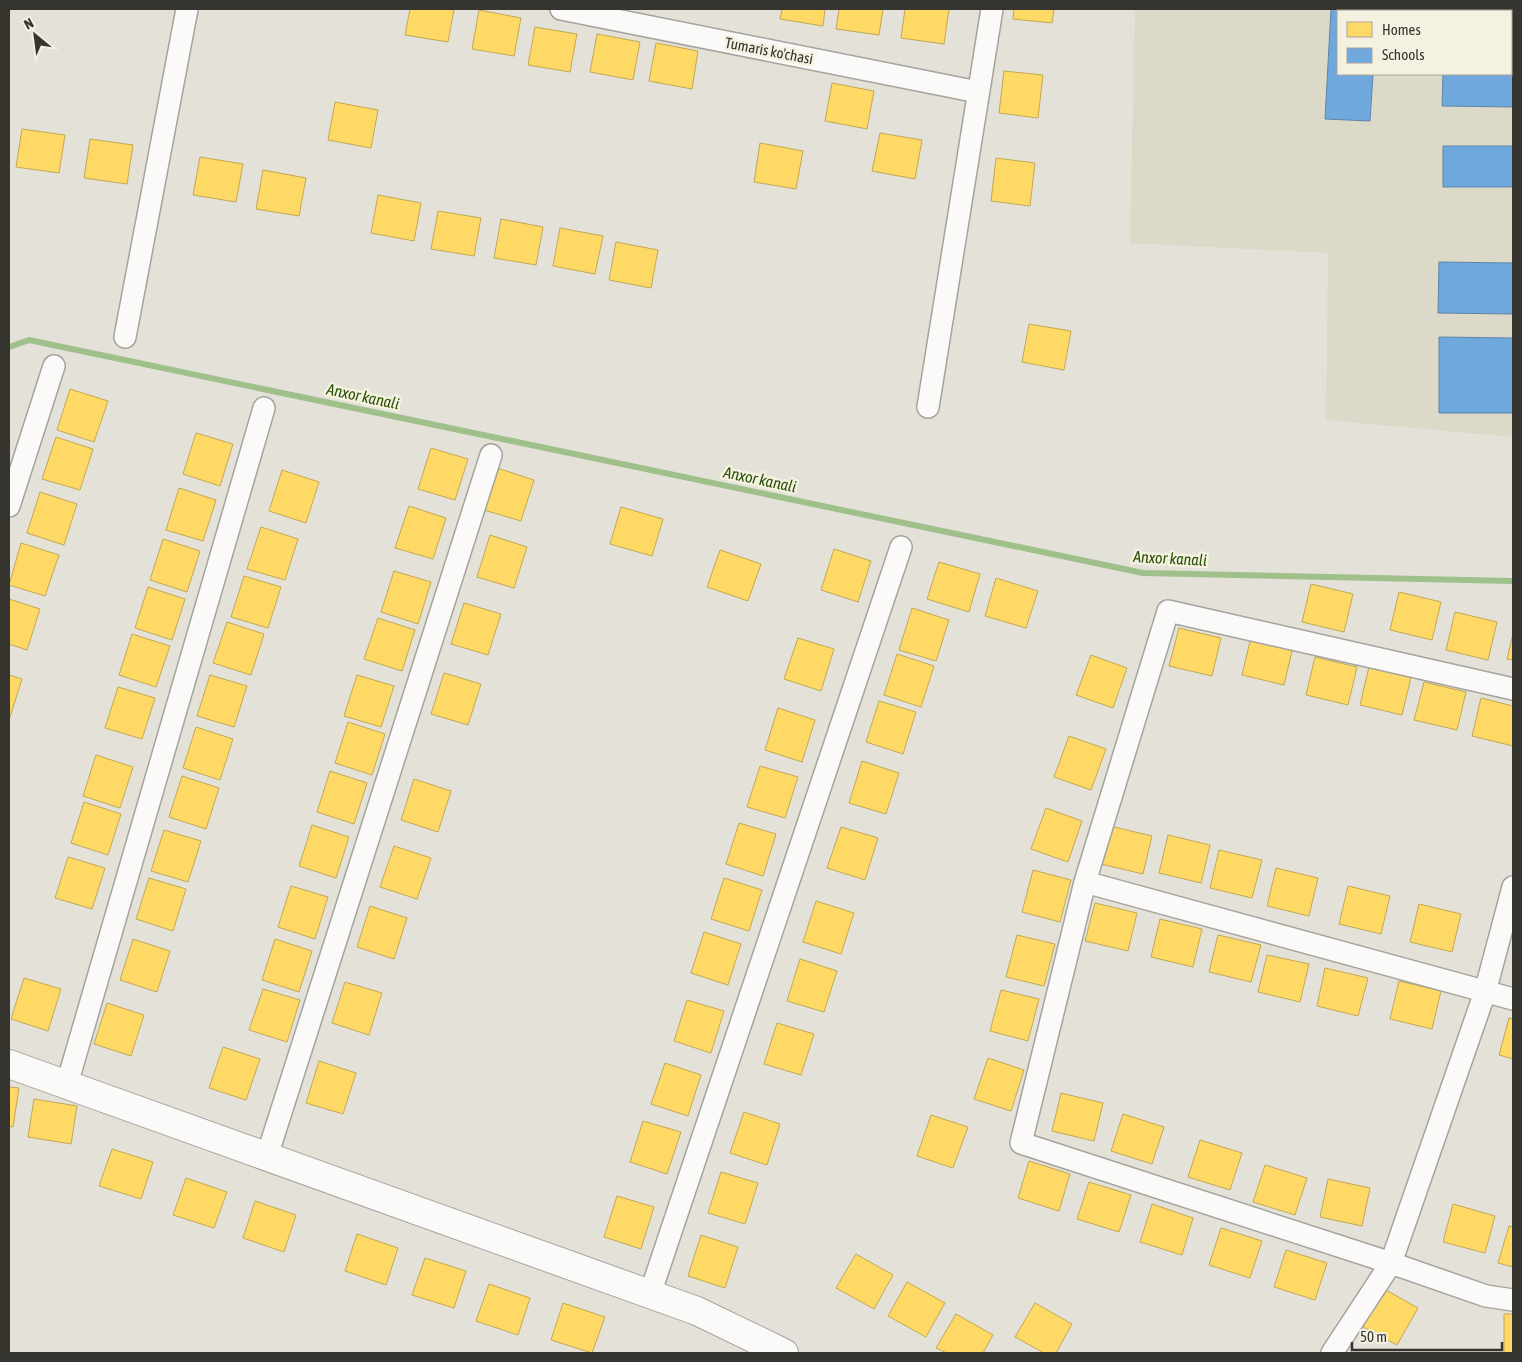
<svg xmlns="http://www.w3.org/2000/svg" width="1522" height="1362" font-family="'Asap Condensed',sans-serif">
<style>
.built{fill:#dcd9c8;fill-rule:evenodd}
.homes{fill:#ffd966;stroke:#c2a855}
.schools{fill:#6fa8dc;stroke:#5e85a8}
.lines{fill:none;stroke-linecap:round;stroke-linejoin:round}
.stream{stroke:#9fbf8b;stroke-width:6}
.minor-casing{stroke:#a4a39d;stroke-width:24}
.tertiary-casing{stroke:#a4a39d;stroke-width:30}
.minor{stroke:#fbfaf9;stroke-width:21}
.tertiary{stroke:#fbfaf9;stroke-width:28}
.labels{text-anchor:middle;stroke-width:5;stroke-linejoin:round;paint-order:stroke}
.street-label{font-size:15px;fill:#35342e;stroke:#f4f1e1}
.water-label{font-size:16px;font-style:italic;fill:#275204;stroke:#f4f1e1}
</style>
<rect width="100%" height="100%" fill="#e3e1d8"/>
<path class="built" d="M1135 9H1513V437L1326 420 1328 253 1130 243ZM1338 11H1511V74H1338Z"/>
<path class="homes" d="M410 9H454L448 42 405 35Z
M782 9H825L823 26 780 19Z
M839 9H883L879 35 836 29Z
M905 9H949L944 44 901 38Z
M1014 9H1054L1052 23 1013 19Z
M479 10 521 18 514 56 472 49Z
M535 27 577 34 570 72 528 65Z
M597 34 640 42 633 80 590 72Z
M656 43 698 51 692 89 649 81Z
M1004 71 1043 75 1038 118 999 113Z
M832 83 874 91 867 129 825 121Z
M335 102 378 110 371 148 328 140Z
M22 129 65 135 59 173 16 167Z
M880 133 922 140 915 179 872 171Z
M90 139 133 145 127 184 84 178Z
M760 143 803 151 796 189 754 182Z
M200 157 243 164 236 202 193 195Z
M996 158 1035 163 1030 206 991 201Z
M263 170 306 178 299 216 256 209Z
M378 195 421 203 414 241 371 233Z
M438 211 481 218 474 256 431 249Z
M501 219 543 227 536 265 494 258Z
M560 228 603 236 595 274 553 266Z
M616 242 658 250 651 288 609 280Z
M1029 324 1071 331 1064 370 1022 362Z
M70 389 108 401 94 442 57 430Z
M196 433 233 444 220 486 183 474Z
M56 437 93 449 80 490 42 479Z
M431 448 468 459 455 500 418 489Z
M497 468 534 480 521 521 484 510Z
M282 470 319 482 306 523 269 511Z
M179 488 216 500 203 541 166 530Z
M40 492 77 504 64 545 27 533Z
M409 506 446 518 433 559 395 548Z
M621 507 663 519 652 556 610 544Z
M261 527 298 539 285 580 247 569Z
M490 535 527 547 514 588 477 577Z
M163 539 200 551 187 592 150 580Z
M21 543 59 555 45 596 9 585Z
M834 549 871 561 858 602 821 590Z
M720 550 761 564 748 601 707 587Z
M939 562 980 574 969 612 927 599Z
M394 571 431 582 418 624 381 612Z
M244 576 281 587 268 628 231 617Z
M996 578 1038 591 1026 628 985 616Z
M1311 584 1353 594 1344 632 1302 622Z
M148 587 185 599 172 640 135 628Z
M1399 592 1441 602 1432 640 1390 630Z
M9 599 40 609 27 650 9 644Z
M464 603 501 614 488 655 451 644Z
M912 608 949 620 936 661 899 650Z
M1455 612 1497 622 1488 660 1446 650Z
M378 618 415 630 402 671 364 659Z
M227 622 264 634 251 675 213 663Z
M1179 628 1221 638 1212 676 1169 666Z
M132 634 170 646 156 687 119 675Z
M1513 634V660L1507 659Z
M1251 637 1293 647 1284 685 1242 675Z
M798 638 834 649 821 691 784 679Z
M897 654 934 666 921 707 884 695Z
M1091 655 1127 668 1113 708 1076 695Z
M1315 657 1357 667 1348 705 1306 695Z
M1369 667 1411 677 1402 715 1360 705Z
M444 673 481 684 468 725 431 714Z
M9 675 22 679 9 720Z
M210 675 247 686 234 727 197 716Z
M357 675 394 686 381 727 344 716Z
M1424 682 1466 692 1457 730 1414 720Z
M118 687 155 698 142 739 105 728Z
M1481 698 1513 706V746L1472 736Z
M879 701 916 712 903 754 866 742Z
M778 708 815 720 802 762 765 750Z
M348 722 385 734 372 775 335 763Z
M196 727 233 739 220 780 183 768Z
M1069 736 1106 749 1091 790 1054 777Z
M96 755 133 767 120 808 83 796Z
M862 761 899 773 886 814 849 803Z
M760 766 798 777 785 818 747 807Z
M330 771 367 783 354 824 317 812Z
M182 776 219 788 206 829 169 817Z
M414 779 451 791 438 832 401 820Z
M84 802 121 814 108 855 71 843Z
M1046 808 1082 821 1068 862 1031 849Z
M739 823 776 834 763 876 726 864Z
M312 825 349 837 336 878 299 866Z
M1110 826 1152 836 1143 874 1101 864Z
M841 827 878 838 865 880 827 868Z
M164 830 201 841 188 882 151 871Z
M1168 835 1210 845 1201 883 1159 873Z
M394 846 431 858 417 899 380 887Z
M1219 850 1262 860 1252 898 1210 888Z
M68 857 105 868 92 909 55 898Z
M1276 868 1318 878 1309 916 1267 906Z
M1033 870 1071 880 1060 922 1022 912Z
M149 878 186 889 173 931 136 919Z
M724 878 762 890 749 931 711 919Z
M291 886 328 897 315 939 278 927Z
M1348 886 1390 896 1381 934 1339 924Z
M816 901 854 913 841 954 803 942Z
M1095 903 1137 913 1128 951 1085 941Z
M1419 904 1461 914 1452 952 1410 942Z
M370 906 407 918 394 959 357 947Z
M1160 919 1202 929 1193 967 1151 957Z
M704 932 741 944 728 985 691 973Z
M1017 935 1055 944 1044 986 1006 977Z
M1218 935 1261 945 1251 982 1209 972Z
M133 939 170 951 157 992 120 980Z
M275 939 312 951 299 992 262 980Z
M1267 955 1309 964 1300 1002 1258 992Z
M800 959 837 971 824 1012 787 1001Z
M1325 968 1368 978 1358 1016 1317 1006Z
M24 978 61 989 48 1031 11 1019Z
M1399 981 1441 991 1432 1029 1390 1019Z
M345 982 382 993 369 1035 332 1023Z
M263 989 300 1000 287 1042 249 1030Z
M1001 990 1039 999 1028 1041 990 1031Z
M687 1000 724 1011 711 1053 674 1041Z
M107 1003 144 1015 131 1056 94 1044Z
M1509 1018 1513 1019V1059L1499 1055Z
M777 1023 814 1034 801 1075 764 1064Z
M223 1047 260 1059 246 1100 209 1088Z
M988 1058 1024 1070 1011 1111 974 1099Z
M319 1061 356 1073 343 1114 306 1103Z
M665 1063 701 1075 688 1116 651 1104Z
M9 1087 19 1088 13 1127 9 1126Z
M1061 1093 1103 1103 1094 1141 1052 1131Z
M34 1099 77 1106 71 1144 28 1137Z
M744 1112 780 1124 767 1165 730 1153Z
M1123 1114 1164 1127 1152 1164 1111 1151Z
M931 1115 968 1127 953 1168 917 1156Z
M643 1121 681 1132 667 1174 630 1162Z
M1200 1140 1242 1153 1230 1190 1188 1177Z
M112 1149 153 1162 141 1199 99 1186Z
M1029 1161 1070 1174 1059 1211 1018 1198Z
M1265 1165 1307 1178 1295 1215 1253 1202Z
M721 1172 758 1183 745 1224 708 1213Z
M186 1178 227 1192 214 1228 173 1215Z
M1328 1179 1370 1188 1362 1226 1320 1217Z
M1089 1182 1131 1195 1119 1232 1077 1219Z
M617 1196 654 1207 641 1249 604 1237Z
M255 1201 296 1215 284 1252 243 1238Z
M1152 1204 1193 1218 1182 1255 1140 1242Z
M1453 1204 1495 1216 1485 1253 1443 1242Z
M1509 1226 1513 1227V1267L1498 1263Z
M1221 1228 1262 1241 1250 1278 1209 1265Z
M357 1234 398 1248 386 1285 345 1271Z
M701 1235 738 1247 725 1288 688 1276Z
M1286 1250 1327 1263 1315 1300 1274 1287Z
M856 1254 893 1275 874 1309 836 1288Z
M425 1258 466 1271 454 1308 412 1295Z
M907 1282 945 1303 926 1337 888 1316Z
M489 1284 530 1298 518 1335 476 1321Z
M1384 1289 1418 1308 1397 1345 1363 1327Z
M563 1303 605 1317 592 1353 551 1340Z
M1035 1303 1072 1324 1056 1353H1044L1015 1337Z
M956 1314 993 1335 983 1353H947L936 1348Z
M1504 1314H1513V1353H1504Z"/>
<path class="schools" d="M1331 9H1376V11H1338V74H1373L1370 121 1325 119Z
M1511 66H1513V107L1442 106 1443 74H1511Z
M1443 146H1513V187H1443Z
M1439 262 1513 263V314L1438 313Z
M1439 337 1513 338V413H1439Z"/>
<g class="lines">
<path class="stream" d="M9 347 29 340 1143 573 1513 581"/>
<defs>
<path id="minor" d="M561 9 978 92
M125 337 187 9
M928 407 992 9
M9 506 54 366
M1513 689 1168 611 1085 882 1021 1143 1391 1263 1486 1296 1513 1300
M1085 882 1513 999
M67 1084 264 408
M267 1156 491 455
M650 1294 901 547
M1332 1353 1391 1263 1485 992 1513 887"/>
<path id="tertiary" d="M9 1064 697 1311 784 1353"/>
</defs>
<use href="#minor" class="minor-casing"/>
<use href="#tertiary" class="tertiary-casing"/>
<use href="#minor" class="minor"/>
<use href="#tertiary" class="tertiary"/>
</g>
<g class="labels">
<g class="street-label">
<text transform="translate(769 51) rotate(11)" y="5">Tumaris ko'chasi</text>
</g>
<g class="water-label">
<text transform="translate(363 396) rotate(12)" y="6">Anxor kanali</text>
<text transform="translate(760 479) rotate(12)" y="6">Anxor kanali</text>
<text transform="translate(1170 558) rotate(3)" y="6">Anxor kanali</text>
</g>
</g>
<rect width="1522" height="1362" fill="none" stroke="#35342e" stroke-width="20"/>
<rect x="1337" y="10" width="175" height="65" fill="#f4f1e1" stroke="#a8a599"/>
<rect x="1347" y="22" width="25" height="15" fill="#ffd966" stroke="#a8a599"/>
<text x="1382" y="35" font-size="15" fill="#35342e">Homes</text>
<rect x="1347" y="48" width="25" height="15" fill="#6fa8dc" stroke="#a8a599"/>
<text x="1382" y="60" font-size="15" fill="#35342e">Schools</text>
<g transform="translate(35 35) rotate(331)" stroke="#f4f1e1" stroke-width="4" paint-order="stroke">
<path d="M0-4L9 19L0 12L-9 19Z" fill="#35342e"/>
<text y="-8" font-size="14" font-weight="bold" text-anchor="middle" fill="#35342e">N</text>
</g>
<path d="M1352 1342v8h150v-8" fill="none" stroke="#35342e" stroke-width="2.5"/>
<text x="1360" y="1342" font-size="15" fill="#35342e" stroke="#f4f1e1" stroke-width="4" paint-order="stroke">50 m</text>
</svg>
